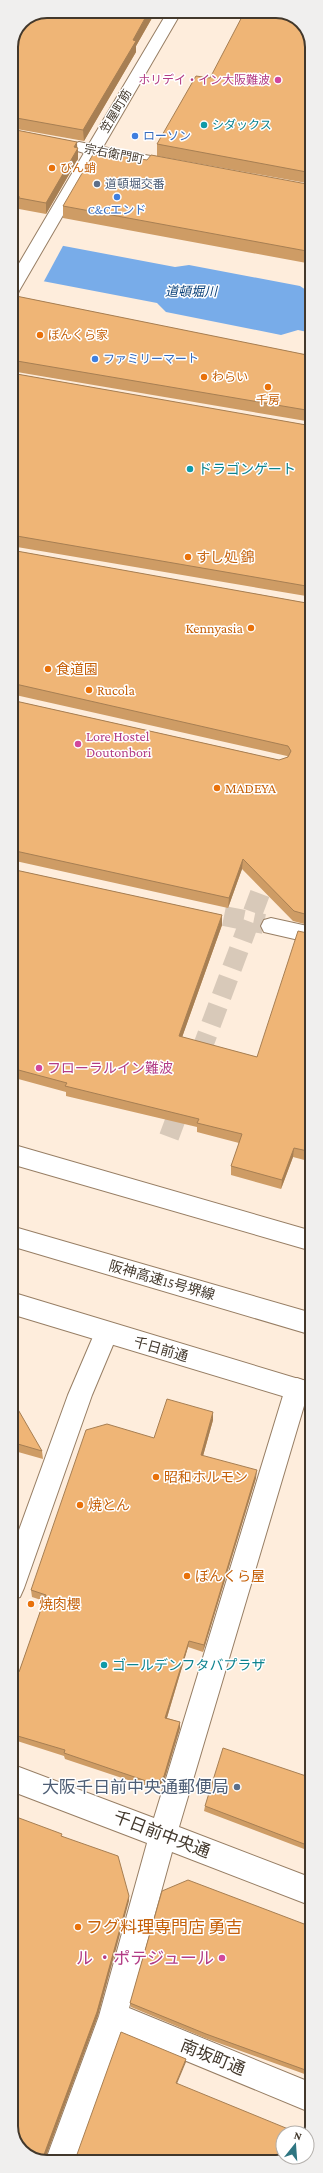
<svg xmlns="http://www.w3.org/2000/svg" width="323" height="2173" font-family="'Crimson Pro','Noto Sans JP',serif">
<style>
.water{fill:#78ace9}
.pier{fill:#feeddc}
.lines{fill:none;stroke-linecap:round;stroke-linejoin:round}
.street-tunnel{stroke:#d8c9b9;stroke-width:20;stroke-dasharray:20 10;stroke-linecap:butt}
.street-casing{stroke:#977e64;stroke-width:2}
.secondary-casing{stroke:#977e64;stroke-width:2}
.highway-casing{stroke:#977e64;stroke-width:2}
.street{fill:#fff;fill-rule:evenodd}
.secondary{fill:#fff;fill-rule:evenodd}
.highway{fill:#fff;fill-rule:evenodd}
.wall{fill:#ce9c65}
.shaded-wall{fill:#a77f53}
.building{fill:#efb576;stroke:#a77f53}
.hotel-dot{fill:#d1479c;stroke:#fff;stroke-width:1.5}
.culture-dot{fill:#0f9aa8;stroke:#fff;stroke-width:1.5}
.shop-dot{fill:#3f7fe0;stroke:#fff;stroke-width:1.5}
.food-dot{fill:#e8710a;stroke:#fff;stroke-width:1.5}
.service-dot{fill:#5c6f8a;stroke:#fff;stroke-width:1.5}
.labels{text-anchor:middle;stroke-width:3;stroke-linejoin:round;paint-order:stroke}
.far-hotel-label{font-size:12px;fill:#b23c85;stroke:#fff;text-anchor:end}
.far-street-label{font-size:12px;fill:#42382c;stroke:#fff}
.far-culture-label{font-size:12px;fill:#0d838f;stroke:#fff;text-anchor:start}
.far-shop-label{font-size:12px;fill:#366cbe;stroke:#fff;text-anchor:start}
.far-food-label{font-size:12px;fill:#c56008;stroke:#fff;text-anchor:start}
.far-service-label{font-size:12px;fill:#4e5e75;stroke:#fff;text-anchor:start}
.far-water-label{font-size:13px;font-style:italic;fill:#0d437a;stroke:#fff}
.culture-label{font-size:14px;fill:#0d838f;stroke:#fff;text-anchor:start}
.food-label{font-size:14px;fill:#c56008;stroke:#fff;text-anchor:start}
.hotel-label{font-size:14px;fill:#b23c85;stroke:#fff;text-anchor:start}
.street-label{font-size:14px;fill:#42382c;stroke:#fff}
.near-service-label{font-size:17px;fill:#4e5e75;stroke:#fff;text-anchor:end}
.near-street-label{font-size:17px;fill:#42382c;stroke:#fff}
.near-food-label{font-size:17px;fill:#c56008;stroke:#fff;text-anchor:start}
.near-hotel-label{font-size:17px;fill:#b23c85;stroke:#fff;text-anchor:end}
.rim{fill:none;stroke:#42382c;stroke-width:2}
</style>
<rect width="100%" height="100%" fill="#feeddc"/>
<path class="water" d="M11 236 175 267 189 265 300 286 312 294V333L298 330 281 335 166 312 157 303 11 275Z"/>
<path class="pier" d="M16 235 64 244 43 283 11 277V244Z"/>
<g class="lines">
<path class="street-tunnel" d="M224 916 264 924
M169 1137 272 861"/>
<defs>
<path id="street" d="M168 11H182L103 147 177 161 182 163 185 166 182 169 177 171 98 155 19 291 17 295 11 296V277L84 153 74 150 71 147 74 144 79 142 89 144Z
M271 918 312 927V943L264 932 261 926 264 920Z
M106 1322 114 1325 118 1333 92 1395 24 1588 20 1597 11 1600V1552L68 1395 98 1325Z
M297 1378 306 1381 309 1389 179 1827 312 1878V1906L172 1852 129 2008 312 2083V2113L121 2034 75 2162H45L99 2016 147 1843 11 1791V1764L154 1818 285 1389 288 1381Z"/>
<path id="secondary" d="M11 1144 312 1231V1251L11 1164Z
M11 1292 312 1383V1405L11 1314Z"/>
<path id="highway" d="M11 1226 312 1313V1335L11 1246Z"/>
</defs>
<use href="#street" class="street-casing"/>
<use href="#secondary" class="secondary-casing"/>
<use href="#highway" class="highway-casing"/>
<use href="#street" class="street"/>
<use href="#secondary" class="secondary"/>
<use href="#highway" class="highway"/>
</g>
<path class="wall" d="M47 11H156L136 46V52L84 141 11 128V46Z
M312 42V184L157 156V144L210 78Z
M11 129 77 142 78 159 46 214 19 209V208L11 206Z
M147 160 312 185V264L63 218V206Z
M11 295 312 356V422L11 371Z
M11 373 312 426V597L11 546Z
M11 550 312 604V926L293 921 242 869 228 908 11 860V700L279 760 288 757 287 756 11 694Z
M11 869 222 915V925L182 1037 257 1057 312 934V1162L293 1157 281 1189 231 1175V1166L239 1143 197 1132V1127L66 1096V1092L11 1077Z
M11 1404 42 1451 43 1459 11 1450Z
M213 1420 203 1456 256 1478 203 1652 188 1647 167 1718 180 1722V1728L164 1781 155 1789 65 1759 64 1756 11 1739V1669L19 1672 44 1601 32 1597 31 1590 154 1438Z
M312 1778V1852L204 1811 205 1806Z
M312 1927V2071H311V2072L310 2076 205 2038 131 2007 130 2003Z"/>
<path class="shaded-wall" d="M149 11H156L136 46V52L84 141 83 130 133 40Z
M77 142V150L78 148V159L46 214V203Z
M243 859 242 869 228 908 229 898Z
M222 915V925L179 1046V1036Z
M294 1148 293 1157 281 1189 282 1180Z
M213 1412V1420L201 1463V1455Z
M257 1470 256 1478 203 1652 204 1645Z
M189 1641 188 1647 165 1724V1718Z
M180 1722V1728L164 1781 155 1789V1784Z
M129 1896V1901L98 2016 44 2162 42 2160Z
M186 2059V2062L176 2086V2083Z"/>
<path class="building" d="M47 11H149L133 40 136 41 83 130 11 117V46L22 21Z
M245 11H281L301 21 312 42V173L157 144 196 76 210 78Z
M11 129 77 142 74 147 78 148 46 203 19 198V196L11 195Z
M95 151 147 160 151 155 312 185V252L63 206Z
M11 295 312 356V411L11 360Z
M11 373 312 426V587L11 535Z
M11 550 312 604V916L294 911 243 859 229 898 11 850V700L279 760 288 757 291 751 288 746 11 683Z
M11 869 222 915 179 1036 257 1057 298 931 312 934V1152L294 1148 282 1180 231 1166 242 1134 197 1123 199 1119 65 1086 67 1083 11 1068Z
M167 1399 213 1412 201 1455 257 1470 204 1645 189 1641 165 1718 180 1722 164 1776 155 1784 64 1753 65 1750 11 1734V1669L19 1672 46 1595 31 1590 86 1430 107 1424 154 1438Z
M11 1404 16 1406 42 1451 11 1442Z
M223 1748 312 1778V1847L205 1806Z
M11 1815 62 1834 61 1836 118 1856 129 1896 97 2012 42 2160H75L121 2032 186 2059 176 2083 298 2133H283V2157H290L281 2162H42L22 2152 11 2131Z
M188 1880 312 1927V2067L309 2066 311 2072 206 2034 130 2003 162 1891Z"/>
<g class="hotel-dot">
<circle cx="278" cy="80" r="4"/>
<circle cx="78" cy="744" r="4"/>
<circle cx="39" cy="1068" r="4"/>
<circle cx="222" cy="1958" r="4"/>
</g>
<g class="culture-dot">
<circle cx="204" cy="125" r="4"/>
<circle cx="190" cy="469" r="4"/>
<circle cx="104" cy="1665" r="4"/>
</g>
<g class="shop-dot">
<circle cx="135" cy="136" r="4"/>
<circle cx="117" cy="197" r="4"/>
<circle cx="95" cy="359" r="4"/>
</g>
<g class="food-dot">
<circle cx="52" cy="168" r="4"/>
<circle cx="40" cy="335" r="4"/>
<circle cx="204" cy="377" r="4"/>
<circle cx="268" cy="387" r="4"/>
<circle cx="188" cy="557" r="4"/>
<circle cx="251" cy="628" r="4"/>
<circle cx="48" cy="669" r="4"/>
<circle cx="89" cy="690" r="4"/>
<circle cx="217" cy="788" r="4"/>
<circle cx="156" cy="1477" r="4"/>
<circle cx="80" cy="1505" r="4"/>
<circle cx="187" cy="1576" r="4"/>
<circle cx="31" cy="1604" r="4"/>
<circle cx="78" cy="1927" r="4"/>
</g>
<g class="service-dot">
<circle cx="97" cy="184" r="4"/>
<circle cx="237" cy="1787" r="4"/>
</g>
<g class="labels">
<g class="far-hotel-label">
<text x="270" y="84">ホリデイ・イン大阪難波</text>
</g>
<g class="far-street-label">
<text transform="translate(116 111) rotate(-59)" y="4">笠屋町筋</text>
<text transform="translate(114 154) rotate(11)" y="4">宗右衛門町</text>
</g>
<g class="far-culture-label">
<text x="212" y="129">シダックス</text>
</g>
<g class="far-shop-label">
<text x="143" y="140">ローソン</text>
<text x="117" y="214" text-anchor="middle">C&amp;Cエンド</text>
<text x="103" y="363">ファミリーマート</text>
</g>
<g class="far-food-label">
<text x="60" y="172">びん蛸</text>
<text x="48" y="339">ぼんくら家</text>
<text x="212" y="381">わらい</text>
<text x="268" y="404" text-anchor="middle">千房</text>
</g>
<g class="far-service-label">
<text x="105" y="188">道頓堀交番</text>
</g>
<g class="far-water-label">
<text x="191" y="296">道頓堀川</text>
</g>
<g class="culture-label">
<text x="198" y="474">ドラゴンゲート</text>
<text x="112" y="1670">ゴールデンフタバプラザ</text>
</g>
<g class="food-label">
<text x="196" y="562">すし処 錦</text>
<text x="243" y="633" text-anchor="end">Kennyasia</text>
<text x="56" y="674">食道園</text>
<text x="97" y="695">Rucola</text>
<text x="225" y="793">MADEYA</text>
<text x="164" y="1482">昭和ホルモン</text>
<text x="88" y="1510">焼とん</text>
<text x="195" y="1581">ぼんくら屋</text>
<text x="39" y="1609">焼肉櫻</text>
</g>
<g class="hotel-label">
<text x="86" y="741">Lore Hostel<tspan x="86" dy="16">Doutonbori</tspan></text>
<text x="47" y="1073">フローラルイン難波</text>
</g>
<g class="street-label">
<text transform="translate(162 1280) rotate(16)" y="5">阪神高速15号堺線</text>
<text transform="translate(161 1349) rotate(16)" y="5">千日前通</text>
</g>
<g class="near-service-label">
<text x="229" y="1793">大阪千日前中央通郵便局</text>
</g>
<g class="near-street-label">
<text transform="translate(162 1834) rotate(21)" y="6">千日前中央通</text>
<text transform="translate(213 2057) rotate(22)" y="6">南坂町通</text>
</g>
<g class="near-food-label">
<text x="86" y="1933">フグ料理専門店 勇吉</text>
</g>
<g class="near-hotel-label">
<text x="214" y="1964">ル ・ポテジュール</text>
</g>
</g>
<path d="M0 0H323V2173H0ZM47 18H276A29 29 0 0 1 305 47V2126A29 29 0 0 1 276 2155H47A29 29 0 0 1 18 2126V47A29 29 0 0 1 47 18Z" fill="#f0efee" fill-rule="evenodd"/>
<path class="rim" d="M47 18H276A29 29 0 0 1 305 47V2126A29 29 0 0 1 276 2155H47A29 29 0 0 1 18 2126V47A29 29 0 0 1 47 18Z"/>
<g transform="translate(295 2145) rotate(17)"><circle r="19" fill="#ffffff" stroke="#b3afab"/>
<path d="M0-3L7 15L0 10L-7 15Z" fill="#2f7682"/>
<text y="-6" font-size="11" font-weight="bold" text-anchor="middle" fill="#42382c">N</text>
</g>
</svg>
